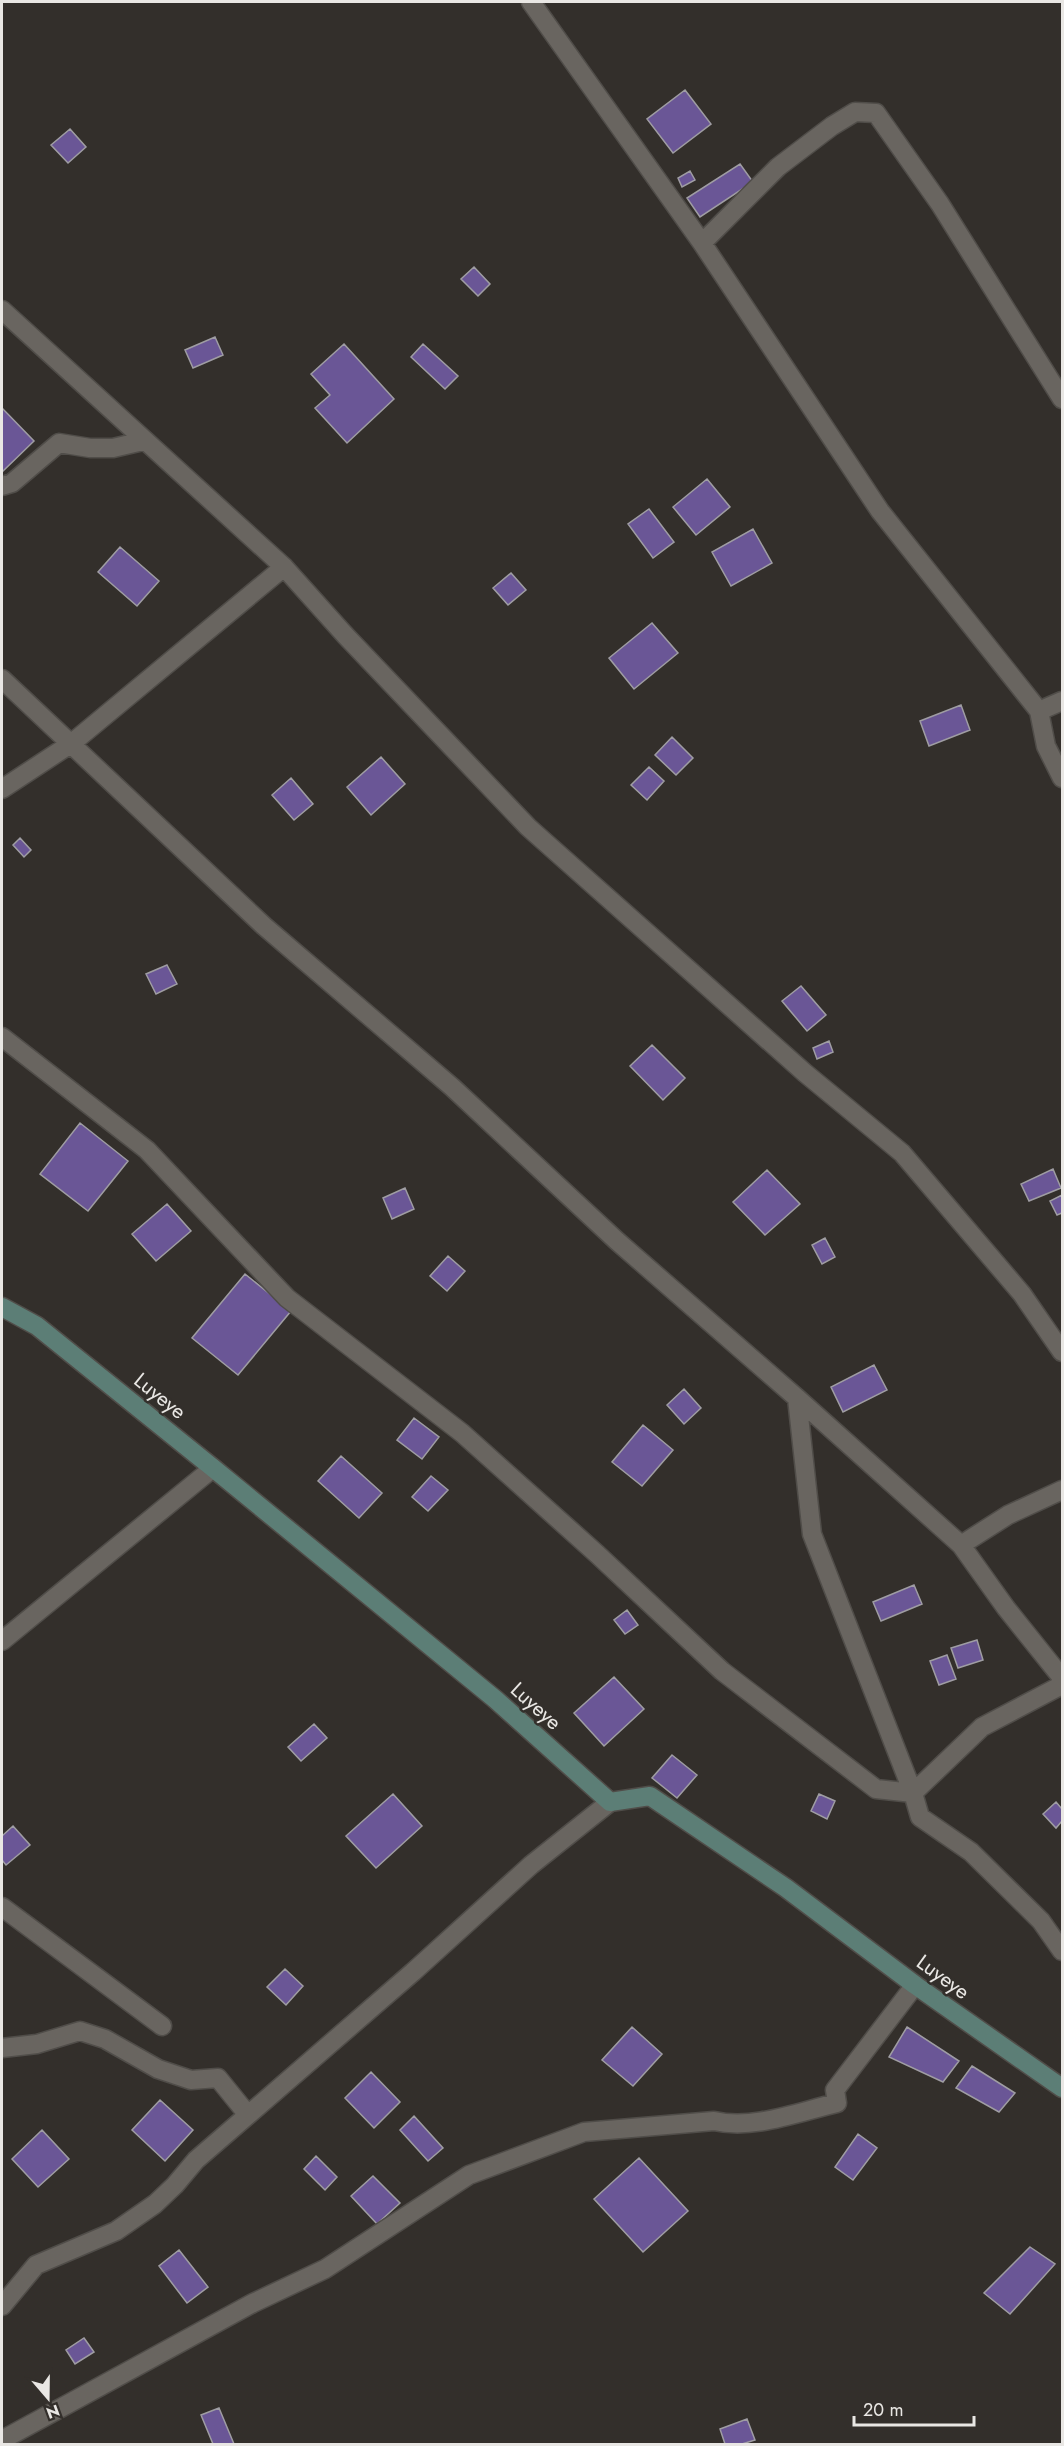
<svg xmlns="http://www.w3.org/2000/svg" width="1064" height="2446" font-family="Jost,sans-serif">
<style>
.building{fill:#6a5696;stroke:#9f9da3;stroke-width:1.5}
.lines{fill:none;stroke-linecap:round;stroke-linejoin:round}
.street-casing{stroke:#504d49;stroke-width:21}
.secondary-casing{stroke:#504d49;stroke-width:21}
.street{stroke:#696560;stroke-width:18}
.secondary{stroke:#5c7e76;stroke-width:18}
.labels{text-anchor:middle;stroke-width:5;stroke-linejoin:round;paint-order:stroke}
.street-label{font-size:21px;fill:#e9e7e4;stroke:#332f2b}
</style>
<rect width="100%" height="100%" fill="#332f2b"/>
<path class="building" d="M685 90 711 124 673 153 647 119Z
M70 129 86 147 68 163 51 145Z
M740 164 753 182 700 217 687 198Z
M690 171 695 180 682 187 678 178Z
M474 267 490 284 478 296 461 279Z
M215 337 223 355 193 368 185 350Z
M344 344 394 399 347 443 315 408 330 395 311 374Z
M423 344 458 376 445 389 411 357Z
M2 408 34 441 2 472Z
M707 479 730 507 696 535 673 507Z
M649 509 674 542 653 558 628 524Z
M753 529 772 563 731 586 712 552Z
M120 547 159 581 137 606 98 572Z
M511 573 526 590 508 605 493 588Z
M652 623 678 653 634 689 609 658Z
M961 705 970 730 929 746 920 721Z
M672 737 693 758 676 775 655 755Z
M381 757 405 784 371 815 347 787Z
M649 767 664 781 647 800 631 785Z
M291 778 313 804 294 820 272 795Z
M20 838 31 850 24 857 13 845Z
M167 965 177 984 156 994 146 974Z
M801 986 826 1015 807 1031 782 1001Z
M829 1041 833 1052 817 1059 813 1048Z
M652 1045 685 1078 663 1100 630 1066Z
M80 1123 128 1161 88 1211 40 1174Z
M1053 1169 1061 1188 1029 1201 1021 1184Z
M767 1170 800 1204 765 1235 733 1202Z
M405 1188 414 1209 392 1219 383 1198Z
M1062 1195V1213L1057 1215 1050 1201Z
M167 1204 191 1231 156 1261 132 1234Z
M825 1238 835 1257 822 1264 812 1245Z
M448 1256 465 1271 447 1291 430 1276Z
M245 1274 291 1311 238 1375 192 1338Z
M874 1365 887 1390 843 1412 831 1387Z
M684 1389 701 1408 684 1424 667 1405Z
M414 1418 439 1437 422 1459 397 1440Z
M643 1425 673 1450 642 1486 612 1462Z
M341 1456 382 1493 359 1518 318 1481Z
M431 1476 448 1490 428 1511 412 1497Z
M914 1585 922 1604 881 1621 873 1602Z
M627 1610 638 1625 625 1634 614 1620Z
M977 1640 983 1660 958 1668 951 1648Z
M947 1655 956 1679 939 1685 930 1661Z
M614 1677 644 1709 604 1746 574 1713Z
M314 1724 327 1738 301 1761 288 1747Z
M672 1755 697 1775 677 1798 652 1778Z
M393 1794 422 1826 376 1868 346 1836Z
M819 1794 835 1801 827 1819 811 1811Z
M1056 1802 1062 1809V1821L1056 1828 1043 1814Z
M13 1826 30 1845 6 1865 2 1860V1836Z
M285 1969 303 1986 286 2005 267 1987Z
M632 2027 662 2054 633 2086 602 2060Z
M907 2027 959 2061 943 2082 889 2057Z
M972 2066 1015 2093 999 2112 956 2088Z
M371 2072 400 2102 374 2128 345 2098Z
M160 2100 193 2130 165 2161 132 2130Z
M414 2116 443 2148 428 2161 400 2130Z
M42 2130 69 2159 38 2187 12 2159Z
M858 2134 877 2148 853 2180 835 2167Z
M316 2156 337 2177 325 2190 304 2169Z
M639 2158 688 2211 643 2252 594 2199Z
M373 2176 400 2203 377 2224 351 2196Z
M1030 2247 1055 2264 1010 2314 984 2293Z
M179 2250 208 2287 187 2303 159 2266Z
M84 2338 94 2352 75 2364 66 2350Z
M219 2408 234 2444H213L201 2415Z
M747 2419 755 2440 742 2444H725L720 2429Z"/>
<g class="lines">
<defs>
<path id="street" d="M531 2 702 243 880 511 1039 711 1046 746 1062 778
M702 243 778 167 832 126 855 112 876 113 940 204 1062 399
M2 310 284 567 345 635 528 827 805 1073 902 1153 1022 1294 1062 1352
M2 486 12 483 59 443 90 448H113L143 441
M2 679 264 926 452 1087 617 1241 797 1398 961 1545 1006 1608 1062 1678
M1039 711 1062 701
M2 789 72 743 284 567
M2 1037 147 1150 287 1298 462 1433 597 1554 722 1671 876 1789 913 1793 920 1817 971 1852 1041 1921 1062 1951
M797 1398 812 1534 913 1793 982 1727 1062 1685
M961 1545 1008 1515 1062 1490
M2 1641 213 1468
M2 1907 162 2026
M2 2048 37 2044 80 2031 105 2039 158 2069 191 2080 218 2078 248 2115
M2 2306 36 2265 116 2231 155 2204 175 2185 196 2160 248 2115 413 1972 531 1865 610 1802
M2 2440 253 2303 325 2269 469 2175 584 2132 714 2121C754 2130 798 2112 837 2103L835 2090 915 1985"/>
<path id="secondary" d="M2 1307 37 1326 213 1468 495 1699 610 1802 650 1796 786 1888 915 1985 1062 2088"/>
</defs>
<use href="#street" class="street-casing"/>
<use href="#secondary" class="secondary-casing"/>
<use href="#street" class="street"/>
<use href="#secondary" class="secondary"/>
</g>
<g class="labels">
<g class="street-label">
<text transform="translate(160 1396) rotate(39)" y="7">Luyeye</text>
<text transform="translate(536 1706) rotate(42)" y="7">Luyeye</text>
<text transform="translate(943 1977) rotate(36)" y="7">Luyeye</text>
</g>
</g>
<rect width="1064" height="2446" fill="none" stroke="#e9e7e4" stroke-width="6"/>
<g transform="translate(48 2398) rotate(160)" stroke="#332f2b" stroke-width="4.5" paint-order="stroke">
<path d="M0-4.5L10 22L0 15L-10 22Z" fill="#e9e7e4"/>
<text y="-9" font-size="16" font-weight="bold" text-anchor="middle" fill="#e9e7e4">N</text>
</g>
<path d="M854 2416v9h120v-9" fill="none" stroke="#e9e7e4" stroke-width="3"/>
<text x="863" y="2416" font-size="18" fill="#e9e7e4" stroke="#332f2b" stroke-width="4.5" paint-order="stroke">20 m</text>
</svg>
